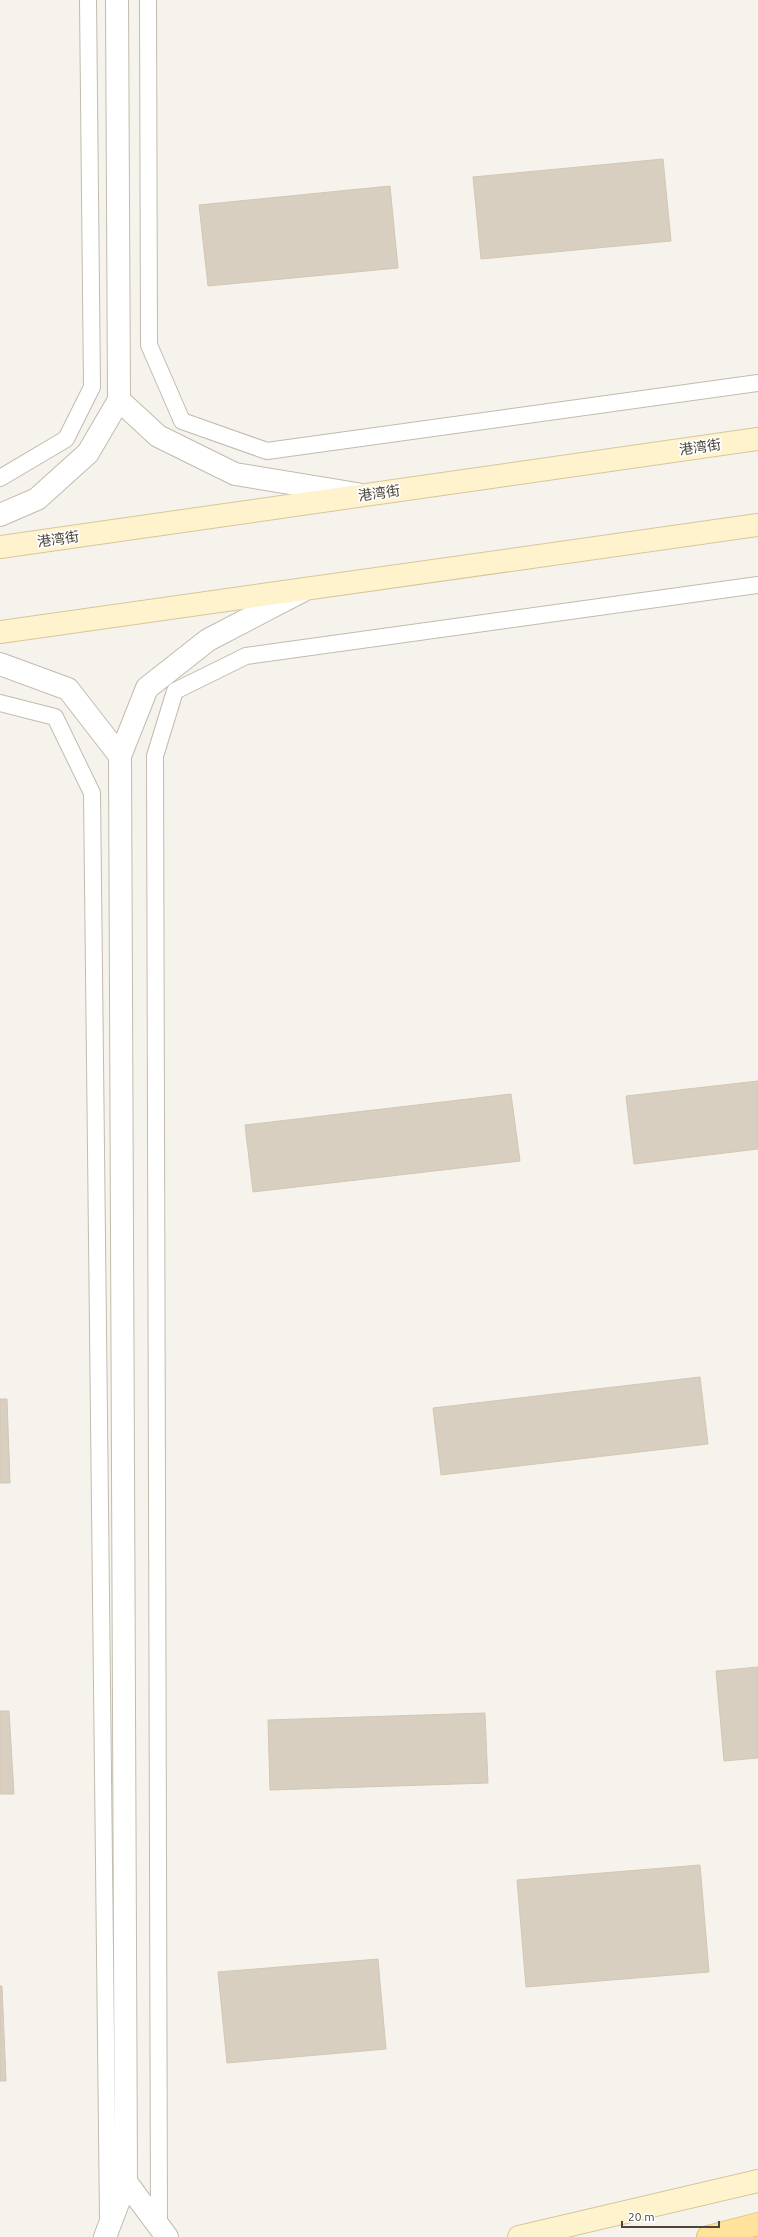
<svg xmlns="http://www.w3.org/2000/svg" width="758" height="2237" font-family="Ubuntu,'Noto Sans SC',sans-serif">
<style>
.building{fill:#d8cfc1;stroke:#d3c7b4}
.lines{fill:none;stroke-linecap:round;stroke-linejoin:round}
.lane-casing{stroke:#c2bbae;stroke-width:18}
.street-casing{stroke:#c2bbae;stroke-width:24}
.secondary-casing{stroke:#d6c79b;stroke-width:24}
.primary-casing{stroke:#e6c16a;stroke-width:24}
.lane{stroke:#fff;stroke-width:16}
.street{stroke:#fff;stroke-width:22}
.secondary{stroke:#fff3cd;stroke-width:22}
.primary{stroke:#ffe39c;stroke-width:22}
.labels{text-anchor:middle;stroke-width:3.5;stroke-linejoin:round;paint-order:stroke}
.street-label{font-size:14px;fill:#4b4439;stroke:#fff}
</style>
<rect width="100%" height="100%" fill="#f6f3ec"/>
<path class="building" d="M663 159 671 241 481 259 473 177Z
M390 186 398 268 208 286 199 205Z
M758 1081V1149L634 1164 626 1096Z
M511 1094 520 1161 253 1192 245 1125Z
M700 1377 708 1444 441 1475 433 1408Z
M0 1399H7L10 1483H0Z
M758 1667V1758L724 1761 716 1671Z
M0 1711H9L14 1794H0Z
M485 1713 488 1783 270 1790 268 1720Z
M700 1865 709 1972 526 1987 517 1880Z
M378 1959 386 2049 227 2063 218 1972Z
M0 1986H2L6 2081H0Z"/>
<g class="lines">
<defs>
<path id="lane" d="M148 0 149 345 182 421 267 451 758 383
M0 478 66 439 92 387 88 0
M0 703 55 717 92 793 108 2220
M159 2226 155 756 175 691 246 656 758 585"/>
<path id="street" d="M117 0 119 400
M0 515 37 499 88 453 119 400 158 436 235 474 357 494
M0 664 68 689 120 756 147 688 208 640 302 591
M120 756 126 2182
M105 2237 126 2182 167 2237"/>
<path id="secondary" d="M0 547 758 439
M0 632 758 525
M519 2237 758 2181"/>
<path id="primary" d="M708 2237 758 2224"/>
</defs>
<use href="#lane" class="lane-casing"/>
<use href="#street" class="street-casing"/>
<use href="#secondary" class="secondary-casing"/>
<use href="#primary" class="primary-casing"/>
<use href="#lane" class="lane"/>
<use href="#street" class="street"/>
<use href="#secondary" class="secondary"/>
<use href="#primary" class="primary"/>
</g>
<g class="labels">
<g class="street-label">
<text transform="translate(700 447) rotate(-8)" y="5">港湾街</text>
<text transform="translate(379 493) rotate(-8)" y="5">港湾街</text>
<text transform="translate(58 539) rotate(-8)" y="5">港湾街</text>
</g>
</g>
<path d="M622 2221v6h97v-6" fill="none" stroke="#4b4439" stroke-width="2"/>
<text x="628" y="2221" font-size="12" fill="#4b4439" stroke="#ffffff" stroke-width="3" paint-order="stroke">20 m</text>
</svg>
